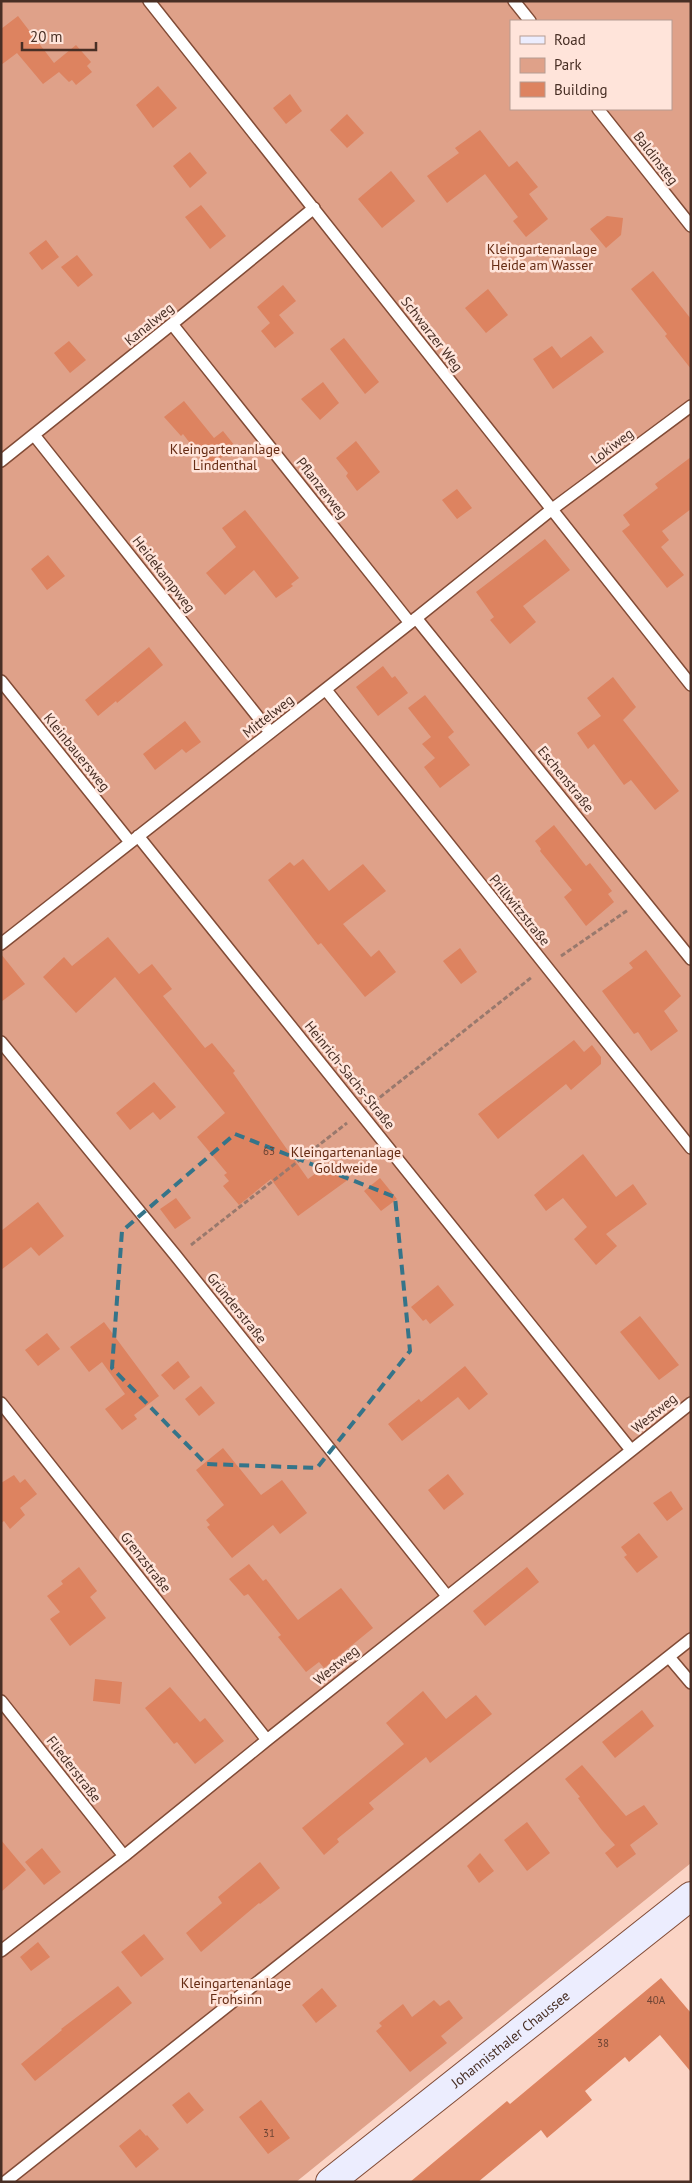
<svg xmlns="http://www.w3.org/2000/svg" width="692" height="2183" font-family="'PT Sans',sans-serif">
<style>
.green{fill:#dfa189;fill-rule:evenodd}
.building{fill:#dd8360}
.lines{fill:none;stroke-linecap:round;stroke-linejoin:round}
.lane-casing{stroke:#814b36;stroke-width:14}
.secondary-casing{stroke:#814b36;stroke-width:30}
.path{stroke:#99796d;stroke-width:3;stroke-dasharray:5 2.5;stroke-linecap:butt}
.lane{stroke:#fff;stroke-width:11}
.secondary{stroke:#ecedfe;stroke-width:28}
.marked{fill:none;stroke:#357489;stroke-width:4;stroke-dasharray:10 6;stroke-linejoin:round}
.labels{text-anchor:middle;stroke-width:5;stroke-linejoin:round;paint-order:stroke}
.number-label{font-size:11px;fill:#6d4434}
.street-label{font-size:14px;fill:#482f25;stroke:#ffe4da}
.park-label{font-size:14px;fill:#662c14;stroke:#ffe4da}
</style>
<rect width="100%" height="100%" fill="#fbd4c5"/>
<path class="green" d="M1 1H691V1863L296 2182H1ZM511 21H671V109H511Z"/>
<path class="building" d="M18 16 54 63 76 45 91 62 87 66 92 72 76 85 72 80 69 82 59 72 43 84 17 53 1 65V29Z
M158 86 177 108 153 128 136 105Z
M290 94 302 111 286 124 273 108Z
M347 114 364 133 347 148 330 130Z
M480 130 509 167 517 161 538 187 529 194 548 219 526 237 513 221 518 217 485 174 447 203 427 176 459 153 455 148Z
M190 152 207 173 190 188 173 166Z
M391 171 415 201 382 228 358 199Z
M201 205 226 236 210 249 185 217Z
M607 216 623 218 621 235 606 248 590 229Z
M46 240 59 257 42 270 29 253Z
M77 255 93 275 78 287 61 267Z
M653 271 691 319V369L665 336 667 334 631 289Z
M283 285 296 301 279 315 294 333 275 348 261 331 270 323 257 307Z
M488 289 508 315 486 333 465 308Z
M591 336 604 352 553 389 533 359 552 346 561 358Z
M344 338 379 382 365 394 330 349Z
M69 341 86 360 70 373 54 353Z
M323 382 339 403 320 420 301 399Z
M184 401 214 438 223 431 235 446 209 468 183 434 181 436 164 417Z
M356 441 380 472 357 491 346 476 348 473 336 458Z
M691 457V509L662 531 669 540 661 547 684 575 667 588 622 531 630 525 623 515 658 488 655 484Z
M457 489 472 508 457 519 442 500Z
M245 510 299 578 291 584 293 586 276 598 254 570 225 595 206 573 236 547 222 528Z
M545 539 570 570 523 606 536 622 510 644 490 620 494 617 476 592Z
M48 555 65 576 47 590 31 569Z
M149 647 163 665 117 703 116 701 98 716 85 700Z
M383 666 392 678 395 676 408 693 378 716 356 687Z
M613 677 636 707 623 720 679 791 655 810 631 780 624 785 594 744 588 749 577 733 601 716 587 698Z
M425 695 454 732 448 737 470 765 440 788 424 767 435 758 422 744 431 737 408 708Z
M185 721 201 742 186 753 182 749 155 770 143 754Z
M554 825 586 866 590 863 612 891 608 894 614 902 586 926 564 897 572 890 540 851 541 849 535 841Z
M303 859 329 891 363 864 386 891 343 924 371 957 379 950 396 972 365 997 321 943 318 945 268 880 290 862 294 866Z
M108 937 139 974 152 964 172 989 163 996 205 1048 212 1043 235 1071 233 1073 308 1179 334 1160 349 1179 298 1216 271 1179 239 1205 223 1186 229 1181 224 1175 227 1173 197 1137 225 1113 115 977 76 1013 43 977 64 957 72 966Z
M460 948 477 972 461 984 443 961Z
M646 950 681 996 664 1011 678 1031 651 1051 638 1032 634 1034 602 991 633 968 629 963Z
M1 954 25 984 1 1002Z
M574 1040 584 1052 592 1045 601 1057V1064L571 1090 566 1084 498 1139 478 1114Z
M154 1082 176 1107 160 1120 153 1112 130 1130 116 1113Z
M583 1154 616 1197 633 1184 647 1204 606 1234 617 1246 596 1265 574 1239 587 1227 563 1198 546 1211 534 1195Z
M380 1178 397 1199 381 1211 364 1191Z
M176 1198 191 1218 175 1229 160 1209Z
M38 1202 64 1236 39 1256 31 1247 1 1270V1231Z
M438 1285 454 1305 430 1324 426 1319 423 1321 411 1307Z
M640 1316 679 1365 659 1380 620 1332Z
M104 1322 159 1396 134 1415 137 1419 122 1430 105 1409 125 1394 102 1362 89 1372 70 1347Z
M47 1333 60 1349 38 1366 25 1350Z
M178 1361 190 1377 174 1390 161 1375Z
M465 1366 488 1394 469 1410 458 1397 402 1441 388 1424 419 1399 421 1402Z
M201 1386 215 1403 199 1416 185 1399Z
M223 1448 261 1495 282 1480 307 1513 280 1534 273 1525 232 1558 207 1527 210 1525 206 1520 224 1505 196 1470Z
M448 1474 464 1494 444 1510 428 1490Z
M14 1475 20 1483 25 1479 37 1494 20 1508 25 1515 10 1529 4 1521 1 1523V1483Z
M671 1491 683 1509 667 1521 653 1503Z
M639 1533 658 1557 637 1573 624 1557 627 1555 621 1547Z
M249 1564 263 1581 266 1579 298 1620 341 1588 373 1628 324 1668 319 1662 306 1672 278 1637 281 1635 248 1594 244 1596 229 1579Z
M79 1567 97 1591 90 1597 106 1618 70 1646 50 1619 60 1612 47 1596 63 1584 61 1581Z
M527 1567 539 1582 485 1626 473 1611Z
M95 1679 122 1682 120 1704 93 1701Z
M170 1687 200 1722 205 1718 224 1741 195 1764 177 1742 174 1744 145 1708Z
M423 1691 446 1719 476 1695 492 1714 430 1763 426 1757 369 1803 374 1809 337 1839 339 1842 324 1855 302 1828 404 1744 386 1723Z
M642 1710 654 1726 615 1758 602 1742Z
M582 1765 626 1816 644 1805 658 1824 630 1845 636 1854 617 1868 605 1853 615 1845 601 1829 578 1798 580 1797 565 1779Z
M527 1822 550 1853 527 1871 504 1840Z
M1 1840 26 1870 1 1892Z
M42 1848 61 1872 44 1885 25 1862Z
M480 1853 494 1871 479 1883 467 1866Z
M260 1862 280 1888 260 1904 259 1903 201 1952 186 1933 222 1903 218 1897Z
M144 1934 164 1959 141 1977 121 1952Z
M38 1942 50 1957 31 1971 20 1957Z
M661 1978 691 2013V2072L660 2035 629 2062 625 2057 585 2091 592 2100 547 2138 541 2130 478 2182H410L507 2101 510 2104Z
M118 1986 132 2003 35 2081 21 2064 62 2030 61 2029Z
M322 1988 337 2006 316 2023 302 2005Z
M434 2000 440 2006 449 2000 463 2018 441 2036 447 2043 410 2072 376 2031 382 2026 379 2023 403 2004 412 2017Z
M189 2092 204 2110 187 2124 172 2105Z
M261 2100 290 2138 268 2154 239 2117Z
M140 2129 146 2136 147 2135 159 2149 136 2168 119 2146Z"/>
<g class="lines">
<defs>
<path id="lane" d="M149 1 691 685
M514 1 530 21
M598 109 691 226
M172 324 410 623
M34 435 270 732
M1 461 172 324 314 208
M416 618 691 959
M1 681 130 842
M326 690 691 1148
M138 836 631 1450
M1 944 410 623 551 510 691 406
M1 1042 176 1256 447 1596
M1 1403 267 1740
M669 1657 691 1683
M1 1701 124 1856
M1 1951 124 1856 267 1740 691 1403
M5 2182 691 1639"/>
<g id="secondary">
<path id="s1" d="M330 2182 691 1896"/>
</g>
</defs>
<use href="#lane" class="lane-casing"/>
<use href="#secondary" class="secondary-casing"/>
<path class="path" d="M561 956 628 910
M374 1102 532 977
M191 1245 347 1123"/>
<use href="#lane" class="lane"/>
<use href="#secondary" class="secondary"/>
</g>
<path class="marked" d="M235 1134 395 1197 410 1351 317 1468 206 1464 112 1368 122 1231Z"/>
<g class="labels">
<g class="number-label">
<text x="269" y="1155">63</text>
<text x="656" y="2004">40A</text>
<text x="603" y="2047">38</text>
<text x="269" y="2137">31</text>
</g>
<g class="street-label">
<text transform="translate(656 158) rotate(52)" y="5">Baldinsteg</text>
<text transform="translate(149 324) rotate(-39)" y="5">Kanalweg</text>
<text transform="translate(432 334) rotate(52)" y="5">Schwarzer Weg</text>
<text transform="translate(612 446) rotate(-37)" y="5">Lokiweg</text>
<text transform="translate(322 488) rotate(52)" y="5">Pflanzerweg</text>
<text transform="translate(164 574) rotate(52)" y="5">Heidekampweg</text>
<text transform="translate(268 716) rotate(-38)" y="5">Mittelweg</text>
<text transform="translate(77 752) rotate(51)" y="5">Kleinbauersweg</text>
<text transform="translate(566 779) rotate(51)" y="5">Eschenstraße</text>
<text transform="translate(520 910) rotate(51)" y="5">Prillwitzstraße</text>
<text transform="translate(350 1075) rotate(51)" y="5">Heinrich-Sachs-Straße</text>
<text transform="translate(237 1308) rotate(51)" y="5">Gründerstraße</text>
<text transform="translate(654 1413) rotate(-39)" y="5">Westweg</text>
<text transform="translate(146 1562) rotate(52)" y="5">Grenzstraße</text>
<text transform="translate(336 1665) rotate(-39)" y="5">Westweg</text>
<text transform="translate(74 1769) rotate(52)" y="5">Fliederstraße</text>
<text dy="5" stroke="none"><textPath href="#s1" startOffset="230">Johannisthaler Chaussee</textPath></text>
</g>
<g class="park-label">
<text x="542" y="254">Kleingartenanlage<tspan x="542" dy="16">Heide am Wasser</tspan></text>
<text x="225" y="454">Kleingartenanlage<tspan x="225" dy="16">Lindenthal</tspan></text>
<text x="346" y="1157">Kleingartenanlage<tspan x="346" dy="16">Goldweide</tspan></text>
<text x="236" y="1988">Kleingartenanlage<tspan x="236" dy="16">Frohsinn</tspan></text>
</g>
</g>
<rect width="692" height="2183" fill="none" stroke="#482f25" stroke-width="5"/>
<rect x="510" y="20" width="162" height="90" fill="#ffe4da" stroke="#b69c92"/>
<rect x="520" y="36" width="25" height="8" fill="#ecedfe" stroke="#b69c92"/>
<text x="554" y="45" font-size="15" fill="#482f25">Road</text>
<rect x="520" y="58" width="25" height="15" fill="#dfa189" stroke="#b69c92"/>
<text x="554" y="70" font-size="15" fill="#482f25">Park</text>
<rect x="520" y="82" width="25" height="15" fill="#dd8360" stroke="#b69c92"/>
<text x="554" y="95" font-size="15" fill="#482f25">Building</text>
<path d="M22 42v8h74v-8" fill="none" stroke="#482f25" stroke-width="2.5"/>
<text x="30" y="42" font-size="15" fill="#482f25" stroke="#ffe4da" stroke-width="4" paint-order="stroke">20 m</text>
</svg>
